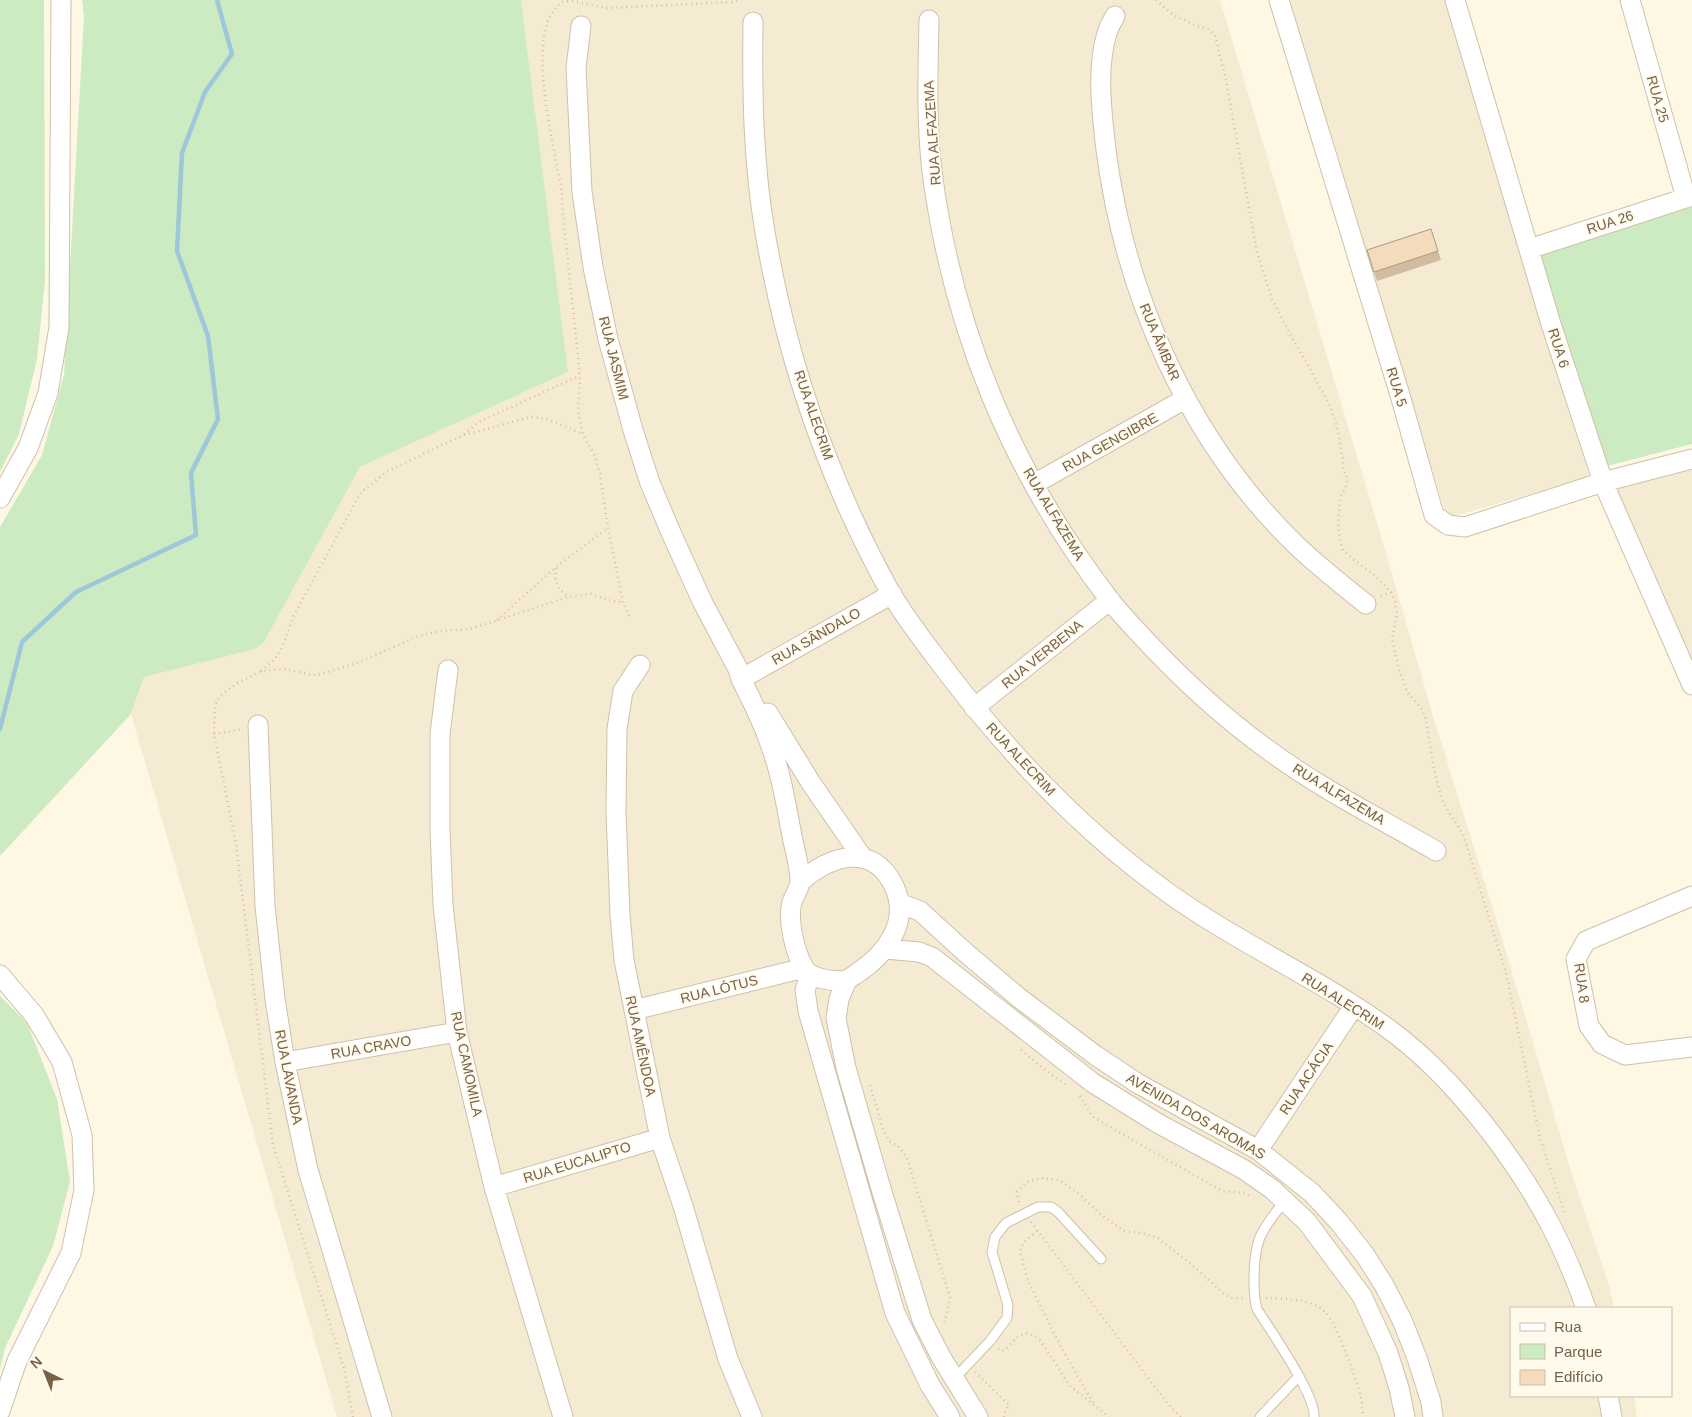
<svg xmlns="http://www.w3.org/2000/svg" width="1692" height="1417" font-family="Arial,sans-serif">
<style>
.residential{fill:#f5ebd3}
.green{fill:#ccebc2}
.lines{fill:none;stroke-linecap:round;stroke-linejoin:round}
.stream{stroke:#9ec7da;stroke-width:4.5}
.service-casing{stroke:#cfc0aa;stroke-width:11}
.minor-casing{stroke:#cfc0aa;stroke-width:21}
.path{stroke:#d9be9e;stroke-width:2.5;stroke-dasharray:1 4;stroke-linecap:butt}
.service{stroke:#fff;stroke-width:9}
.minor{stroke:#fff;stroke-width:19}
.wall{fill:#d1bca1}
.building{fill:#f3dbbb;stroke:#aa9983}
.labels{text-anchor:middle;stroke-width:4;stroke-linejoin:round;paint-order:stroke}
.street-label{font-size:14px;fill:#776149;stroke:#fffaec}
</style>
<rect width="100%" height="100%" fill="#fdf7e4"/>
<path class="residential" d="M521 0H1220L1383 543 1433 716 1501 935 1573 1178 1610 1289 1614 1308H1511V1396H1634L1637 1417H337L131 714 144 677 255 649 264 642 360 467 568 372Z
M1290 0H1446L1590 477 1447 518Z
M1692 466V669L1610 485Z"/>
<path class="green" d="M0 0H44L45 279 37 359 19 434 0 472Z
M82 0H521L568 372 360 467 264 642 255 649 144 677 131 714 0 856V527L42 455 64 375 84 16Z
M1692 207V444L1607 466 1536 247Z
M0 996 27 1023 57 1099 70 1182 53 1246 5 1348 0 1369Z"/>
<g class="lines">
<path class="stream" d="M0 729 22 642 76 592 196 535 191 473 218 419 208 336 177 251 182 153 205 92 232 54 217 0"/>
<defs>
<path id="service" d="M1284 1201C1277 1211 1268 1222 1262 1233 1253 1249 1252 1291 1257 1309 1270 1330 1316 1395 1314 1417
M954 1379 990 1341 1007 1318 1008 1305 992 1252 995 1237 1006 1223 1038 1207H1051L1058 1212 1101 1259
M1260 1417 1299 1376"/>
<path id="minor" d="M1279 0 1400 395 1434 515 1448 525 1465 527 1603 482 1692 459
M1455 0 1551 324 1603 482 1692 685
M1630 0 1686 198
M1115 16C1112 21 1109 27 1107 33 1096 69 1102 114 1106 150 1125 296 1189 441 1296 545 1318 566 1342 585 1366 604
M929 20C928 70 926 121 932 171 952 328 1012 473 1109 599 1117 610 1127 620 1136 630 1177 675 1222 717 1271 752 1323 790 1381 819 1436 851
M753 22C752 92 753 163 765 232 786 357 828 479 889 590 906 620 929 648 950 676 1012 757 1084 832 1167 892 1239 944 1323 980 1394 1033 1455 1079 1516 1159 1551 1226 1565 1253 1576 1280 1586 1308
M581 26 576 68 582 192 593 267 608 339 633 430 650 483 672 535 703 603 738 669 741 679C751 699 762 720 769 741 781 772 786 804 792 836 795 851 800 867 800 881 800 888 794 896 792 902 787 920 795 952 804 968 810 979 834 982 846 980 849 979 853 976 856 974 885 955 911 923 894 886 872 841 830 856 800 882
M1529 249 1692 196
M1034 484 1185 399
M0 498 28 448 48 393 59 327 61 0
M640 665 623 691 617 729 616 812 620 915 624 960 660 1138 683 1206 728 1359 752 1417
M448 670 440 734V830L443 905 457 1032 494 1187 563 1417
M741 679 892 594
M974 708 1110 600
M768 713 811 783 862 857
M258 725 265 906 275 999 285 1062 308 1170 382 1417
M1692 896 1586 941 1576 959 1589 1026 1602 1044 1625 1055 1692 1047
M899 903 920 911 966 953 1018 997 1095 1055 1137 1083 1258 1150 1312 1193 1339 1222 1365 1255 1384 1285 1402 1320 1417 1358 1431 1402 1433 1417
M885 949 919 952 932 957 1093 1083 1159 1124 1243 1169 1272 1189 1307 1222 1362 1296 1388 1353 1399 1388 1405 1417
M0 975 34 1015 62 1062 82 1135 84 1190 71 1253 17 1361 0 1411
M810 975 805 990 808 1011 895 1313 930 1385 950 1417
M847 980 839 999 836 1018 846 1068 882 1192 922 1320 941 1357 978 1417
M634 1010 804 968
M285 1062 457 1032
M1258 1150 1354 1006
M494 1187 660 1138
M1608 1396 1612 1417"/>
</defs>
<use href="#service" class="service-casing"/>
<use href="#minor" class="minor-casing"/>
<path class="path" d="M1156 0 1172 14 1197 26 1208 29 1215 35 1226 80 1257 252 1272 299 1291 336 1310 369 1331 408 1339 435 1343 461V470L1347 476V484L1340 499 1338 527 1340 540 1343 550 1354 560 1373 574 1391 592 1395 602 1397 613 1392 639 1399 669 1407 692 1421 708 1425 716C1430 742 1433 771 1441 796 1446 812 1459 824 1465 840L1506 973 1540 1138 1565 1214
M464 434 479 422 579 376
M556 568C554 584 556 586 568 597
M1381 596 1391 592
M629 616 623 602 608 528 600 474 595 456 583 435 578 410 580 376 562 205C563 190 559 178 556 163 550 125 534 58 548 21 551 14 556 8 561 2L572 1 607 8 733 2 738 0
M497 620 556 567 608 528
M261 671 274 660 282 648 294 615 361 492 388 471 461 436 530 417C549 418 565 426 582 434
M214 734 242 729
M1021 1050 1054 1077 1068 1086
M870 1085 883 1129 889 1141 898 1146 907 1158 950 1297 944 1326
M1080 1096 1092 1116 1105 1124 1222 1191 1245 1193 1251 1197
M1019 1202 1017 1192 1026 1182 1041 1178 1059 1180 1079 1194 1099 1213 1124 1231 1146 1234 1158 1238 1192 1265 1224 1294 1231 1298H1243
M1031 1222 1167 1403 1181 1417
M1037 1231 1024 1242 1020 1251 1028 1281 1061 1347 1095 1406
M1266 1298C1284 1299 1311 1298 1325 1312 1338 1326 1354 1374 1360 1394 1362 1401 1362 1409 1363 1417
M998 1349 1002 1351 1005 1350C1017 1337 1024 1326 1041 1341L1069 1385 1109 1417
M975 1372 1009 1405 1004 1413V1417
M353 1417 344 1368 273 1145 236 844 214 734 215 706 218 699 222 694 239 682 260 672 271 670 285 669 313 675 321 674 360 662 418 636 440 631 470 629 568 597 591 594 612 601 623 602"/>
<use href="#service" class="service"/>
<use href="#minor" class="minor"/>
</g>
<path class="wall" d="M1431 229 1441 260 1377 281 1374 272Z"/>
<path class="building" d="M1431 229 1438 251 1374 272 1367 250Z"/>
<g class="labels">
<g class="street-label">
<text transform="translate(1658 99) rotate(74)" y="5">RUA 25</text>
<text transform="translate(932 133) rotate(-94)" y="5">RUA ALFAZEMA</text>
<text transform="translate(1610 222) rotate(-18)" y="5">RUA 26</text>
<text transform="translate(1160 342) rotate(67)" y="5">RUA ÂMBAR</text>
<text transform="translate(1559 348) rotate(72)" y="5">RUA 6</text>
<text transform="translate(614 358) rotate(76)" y="5">RUA JASMIM</text>
<text transform="translate(1397 387) rotate(73)" y="5">RUA 5</text>
<text transform="translate(814 415) rotate(71)" y="5">RUA ALECRIM</text>
<text transform="translate(1110 442) rotate(-29)" y="5">RUA GENGIBRE</text>
<text transform="translate(1054 514) rotate(59)" y="5">RUA ALFAZEMA</text>
<text transform="translate(816 636) rotate(-30)" y="5">RUA SÂNDALO</text>
<text transform="translate(1042 654) rotate(-39)" y="5">RUA VERBENA</text>
<text transform="translate(1021 759) rotate(47)" y="5">RUA ALECRIM</text>
<text transform="translate(1339 794) rotate(31)" y="5">RUA ALFAZEMA</text>
<text transform="translate(1582 983) rotate(82)" y="5">RUA 8</text>
<text transform="translate(719 989) rotate(-14)" y="5">RUA LÓTUS</text>
<text transform="translate(1343 1001) rotate(32)" y="5">RUA ALECRIM</text>
<text transform="translate(641 1046) rotate(78)" y="5">RUA AMÊNDOA</text>
<text transform="translate(371 1047) rotate(-10)" y="5">RUA CRAVO</text>
<text transform="translate(467 1064) rotate(78)" y="5">RUA CAMOMILA</text>
<text transform="translate(289 1077) rotate(79)" y="5">RUA LAVANDA</text>
<text transform="translate(1306 1078) rotate(-56)" y="5">RUA ACÁCIA</text>
<text transform="translate(1196 1116) rotate(30)" y="5">AVENIDA DOS AROMAS</text>
<text transform="translate(577 1162) rotate(-17)" y="5">RUA EUCALIPTO</text>
</g>
</g>
<rect x="1510" y="1307" width="162" height="90" fill="#fffaec" stroke="#c9bdab"/>
<rect x="1520" y="1323" width="25" height="8" fill="#ffffff" stroke="#c9bdab"/>
<text x="1554" y="1332" font-size="15" fill="#776149">Rua</text>
<rect x="1520" y="1344" width="25" height="15" fill="#ccebc2" stroke="#c9bdab"/>
<text x="1554" y="1357" font-size="15" fill="#776149">Parque</text>
<rect x="1520" y="1370" width="25" height="15" fill="#f3dbbb" stroke="#c9bdab"/>
<text x="1554" y="1382" font-size="15" fill="#776149">Edifício</text>
<g transform="translate(45 1372) rotate(317)" stroke="#fffaec" stroke-width="4" paint-order="stroke">
<path d="M0-4L9 19L0 12L-9 19Z" fill="#776149"/>
<text y="-8" font-size="14" font-weight="bold" text-anchor="middle" fill="#776149">N</text>
</g>
</svg>
